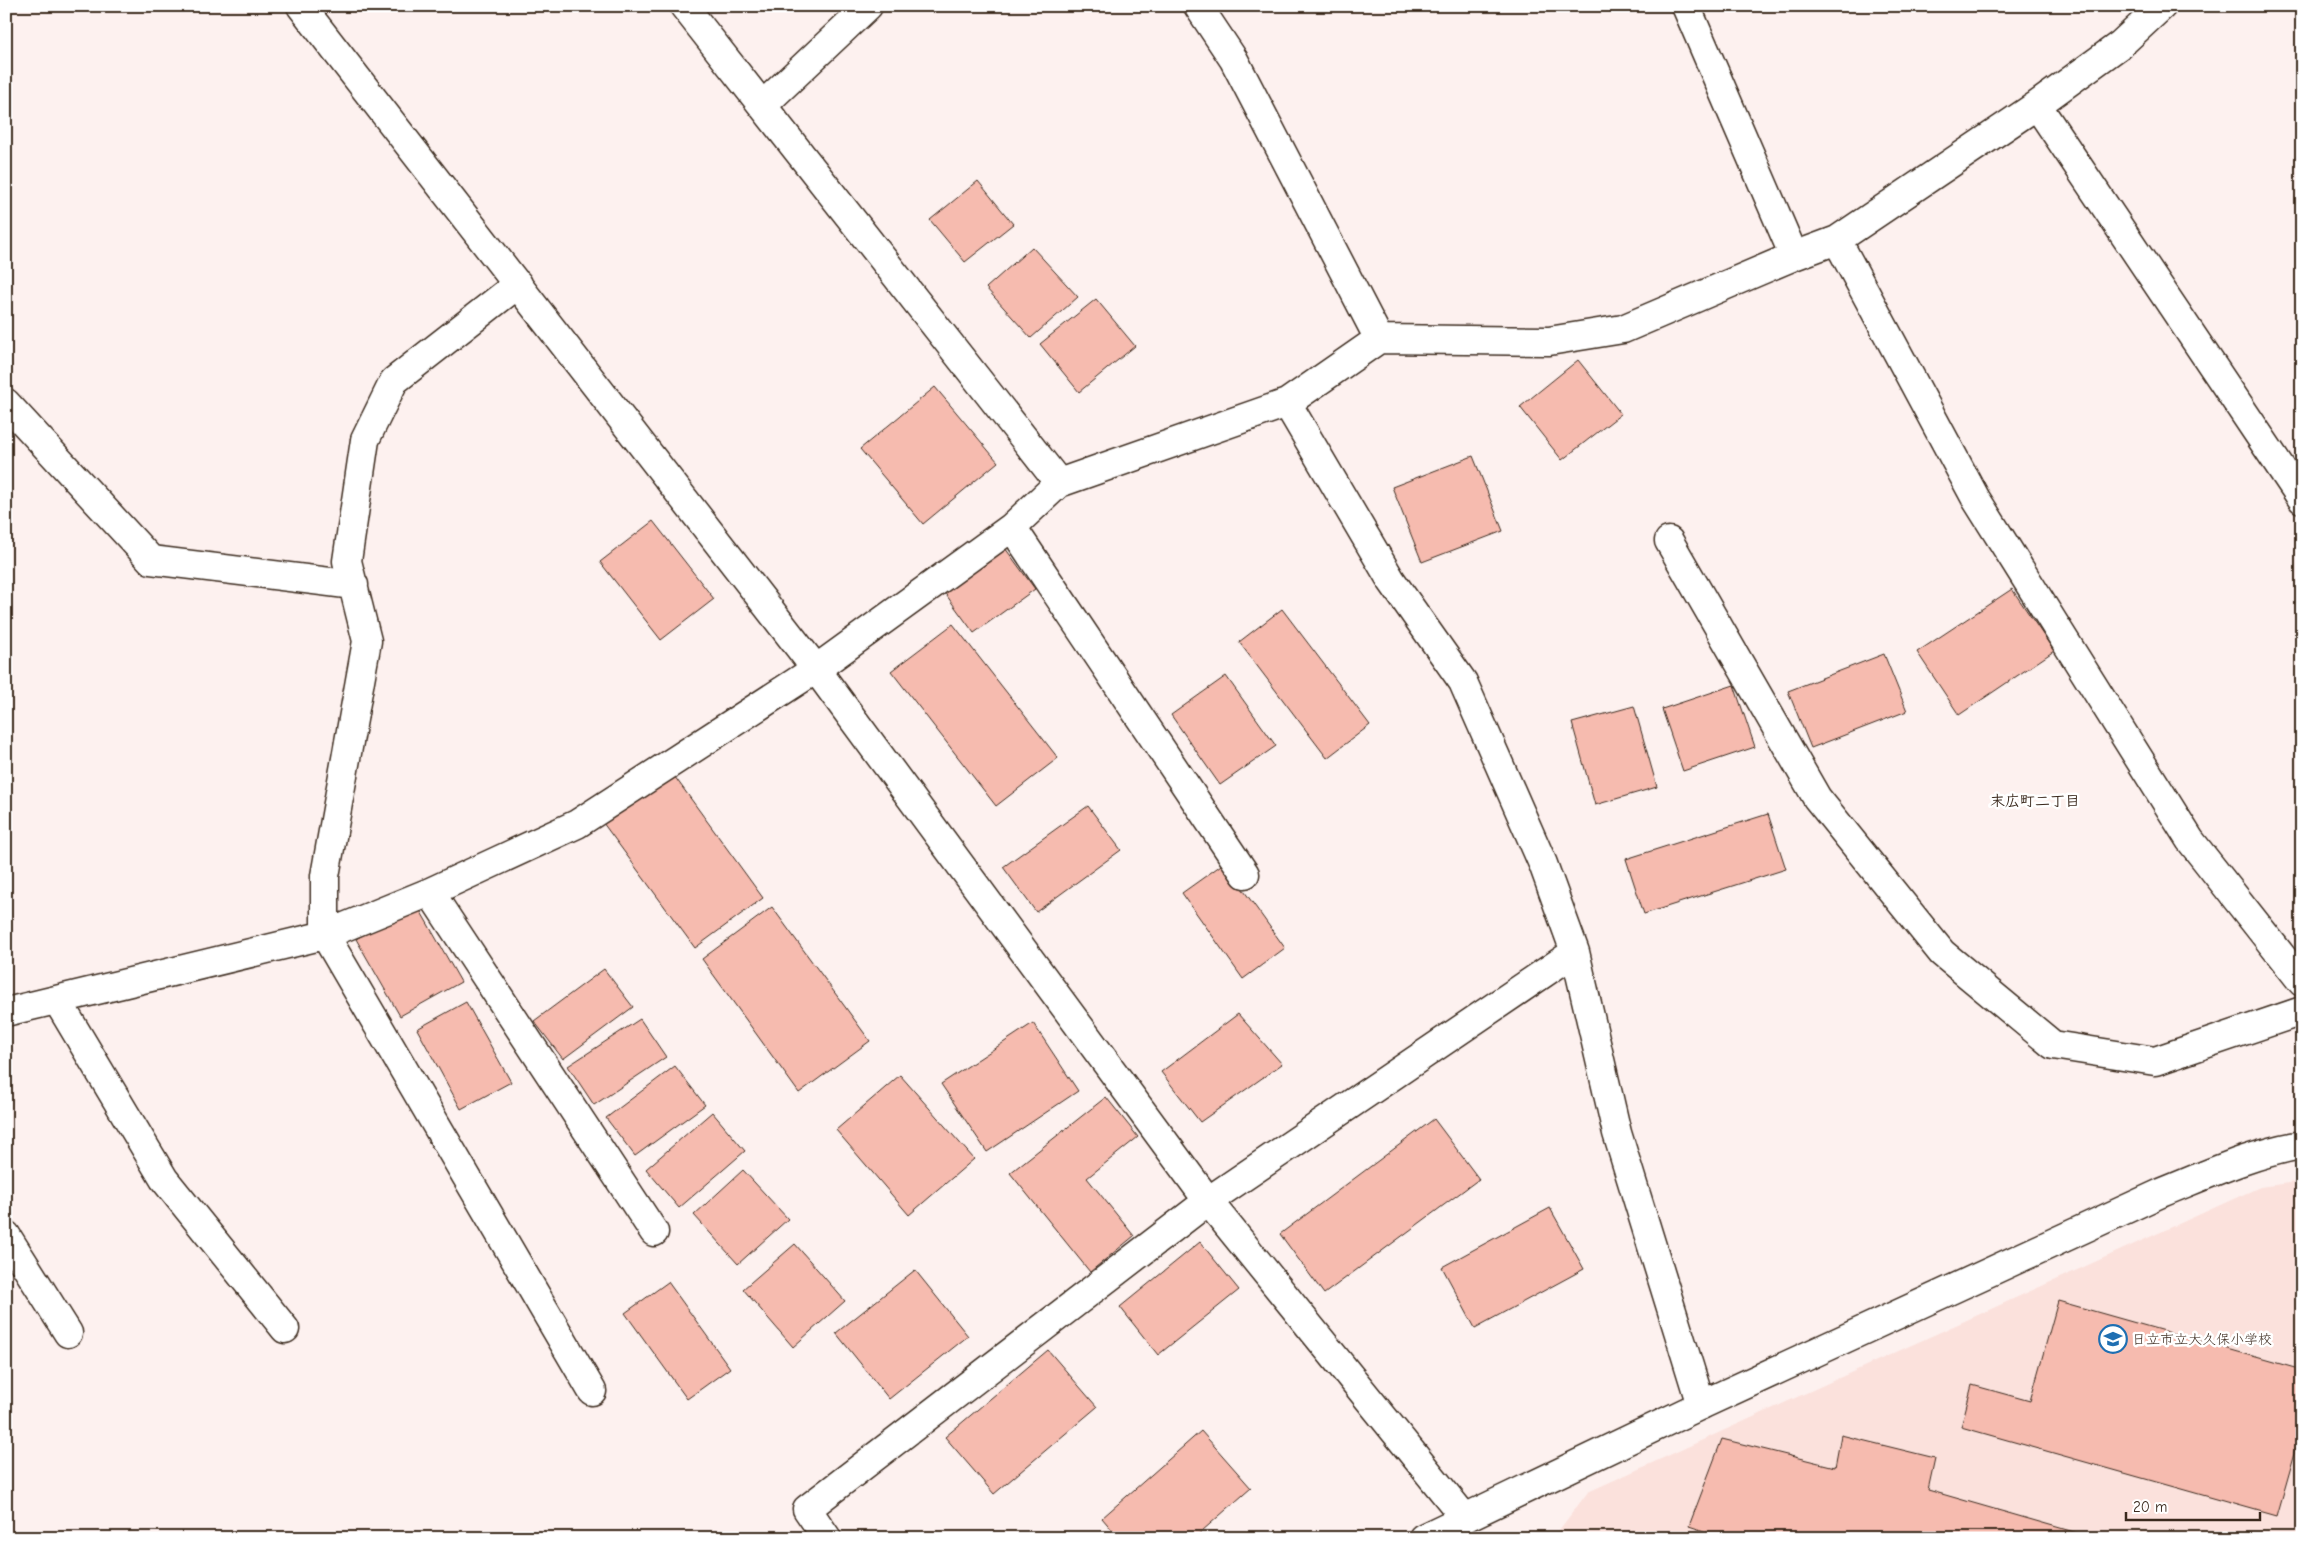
<svg xmlns="http://www.w3.org/2000/svg" width="2308" height="1544" font-family="'Comic Neue','Klee One',sans-serif">
<style>
.built{fill:#fbe1dc}
.building{fill:#f6bbaf;stroke:#3b2a1e}
.lines{fill:none;stroke-linecap:round;stroke-linejoin:round}
.minor-casing{stroke:#3b2a1e;stroke-width:31}
.tertiary-casing{stroke:#3b2a1e;stroke-width:31}
.minor{stroke:#fff;stroke-width:28}
.tertiary{stroke:#fff;stroke-width:28}
.labels{text-anchor:middle;stroke-width:5;stroke-linejoin:round;paint-order:stroke}
.poi-label{font-size:14px;fill:#3b2a1e;stroke:#fff;text-anchor:start}
.neighbourhood-label{font-size:15px;font-weight:bold;fill:#3b2a1e;stroke:#fff}
</style>
<rect width="100%" height="100%" fill="#fdf1ef"/>
<filter id="ink" filterUnits="userSpaceOnUse"><feTurbulence type="fractalNoise" baseFrequency=".02" numOctaves="2"/><feDisplacementMap in="SourceGraphic" scale="10" xChannelSelector="R" yChannelSelector="G"/><feConvolveMatrix kernelMatrix="1 2 1 2 8 2 1 2 1" color-interpolation-filters="sRGB"/></filter>
<g filter="url(#ink)">
<path class="built" d="M2302 1181V1538H1553L1588 1492 2260 1187Z"/>
<path class="building" d="M978 181 1013 224 965 262 930 220Z
M1032 247 1078 297 1031 338 986 288Z
M1096 299 1135 346 1079 392 1040 344Z
M1578 360 1621 414 1562 460 1520 407Z
M935 387 998 462 923 524 860 449Z
M1473 456 1503 531 1422 562 1392 487Z
M653 521 714 599 661 640 600 562Z
M1005 548 1035 589 974 633 944 592Z
M2012 589 2054 651 1959 715 1917 652Z
M1282 609 1370 725 1327 758 1239 642Z
M953 624 1058 758 996 806 891 671Z
M1884 654 1907 711 1811 748 1788 691Z
M1226 676 1276 746 1220 785 1171 715Z
M1734 685 1755 747 1683 771 1662 709Z
M1634 706 1657 787 1595 805 1572 723Z
M672 773 763 898 695 948 603 823Z
M1088 806 1121 850 1036 912 1003 867Z
M1768 814 1786 869 1644 914 1626 859Z
M1224 863 1285 948 1243 979 1182 893Z
M417 905 461 982 400 1016 356 939Z
M772 907 870 1041 799 1093 702 959Z
M604 969 633 1007 563 1059 534 1021Z
M466 1002 511 1082 461 1109 417 1029Z
M1238 1014 1282 1064 1200 1122 1161 1072Z
M640 1019 666 1057 594 1105 568 1066Z
M1033 1023 1078 1091 987 1152 941 1084Z
M675 1066 705 1105 635 1156 606 1118Z
M900 1075 974 1159 909 1215 836 1130Z
M1106 1097 1138 1137 1087 1178 1134 1236 1090 1272 1010 1173Z
M712 1112 745 1151 679 1208 646 1169Z
M1434 1119 1479 1179 1324 1294 1280 1234Z
M743 1170 788 1219 738 1264 694 1215Z
M1550 1208 1584 1269 1475 1328 1442 1267Z
M1200 1242 1239 1290 1158 1355 1120 1307Z
M795 1244 845 1301 793 1347 743 1289Z
M915 1270 968 1336 889 1399 836 1333Z
M668 1282 730 1368 687 1399 625 1313Z
M2058 1301 2302 1370V1428L2277 1516 1961 1427 1972 1385 2030 1401Z
M1048 1350 1097 1407 994 1494 945 1437Z
M1201 1431 1251 1488 1194 1538H1119L1102 1518Z
M1841 1435 1935 1458 1928 1490 2095 1538H1725L1689 1526 1722 1439 1835 1467Z"/>
<g class="lines">
<defs>
<path id="minor" d="M301 6 816 669 1208 1201 1465 1518
M684 6 1059 483
M1198 6 1234 60 1379 339
M1686 6 1794 256
M763 105 868 6
M2037 105 2302 499
M1837 240 1976 499 2190 840 2302 982
M518 284 394 381 365 440 347 561 367 641 325 876V935L592 1391
M6 403 151 560 354 585
M1287 403 1391 580 1463 682 1543 864 1575 952 1617 1133 1701 1405
M1012 527 1245 874
M1669 541 1817 798 1942 953 2053 1045 2155 1061 2302 1011
M430 892 654 1232
M57 1000 164 1179 285 1329
M6 1012 325 935 430 892 577 824 816 669 1012 527 1059 483 1287 403 1379 339 1549 341 1623 329 1794 256 1837 240 2037 105 2121 44 2162 6
M6 1235 68 1333
M827 1538 807 1509 1208 1201 1575 952"/>
<path id="tertiary" d="M1423 1538 1701 1405 2161 1193C2206 1175 2253 1153 2302 1145"/>
</defs>
<use href="#minor" class="minor-casing"/>
<use href="#tertiary" class="tertiary-casing"/>
<use href="#minor" class="minor"/>
<use href="#tertiary" class="tertiary"/>
</g>
</g>
<defs>
<symbol id="school-ring" viewBox="-11 -11 22 22"><circle r="9.5" fill="#fff" stroke="#1f6fb2" stroke-width="1.5"/><path d="M0-5L7-2L0 1L-7-2ZM-4 1L0 2.5L4 1V4Q0 6-4 4Z" fill="#1f6fb2"/></symbol>
</defs>
<g fill-rule="evenodd">
<use href="#school-ring" x="2097" y="1323" width="32" height="32"/>
</g>
<g class="labels">
<g class="poi-label">
<text x="2132" y="1344">日立市立大久保小学校</text>
</g>
<g class="neighbourhood-label">
<text x="2035" y="806">末広町二丁目</text>
</g>
</g>
<rect width="2308" height="1544" fill="none" stroke="#fff" stroke-width="25"/>
<rect x="12" y="12" width="2283" height="1519" fill="none" stroke="#3b2a1e" stroke-width="2" filter="url(#ink)"/>
<path d="M2126 1512v8h134v-8" fill="none" stroke="#3b2a1e" stroke-width="2.5"/>
<text x="2133" y="1512" font-size="15" fill="#3b2a1e" stroke="#ffffff" stroke-width="4" paint-order="stroke">20 m</text>
</svg>
